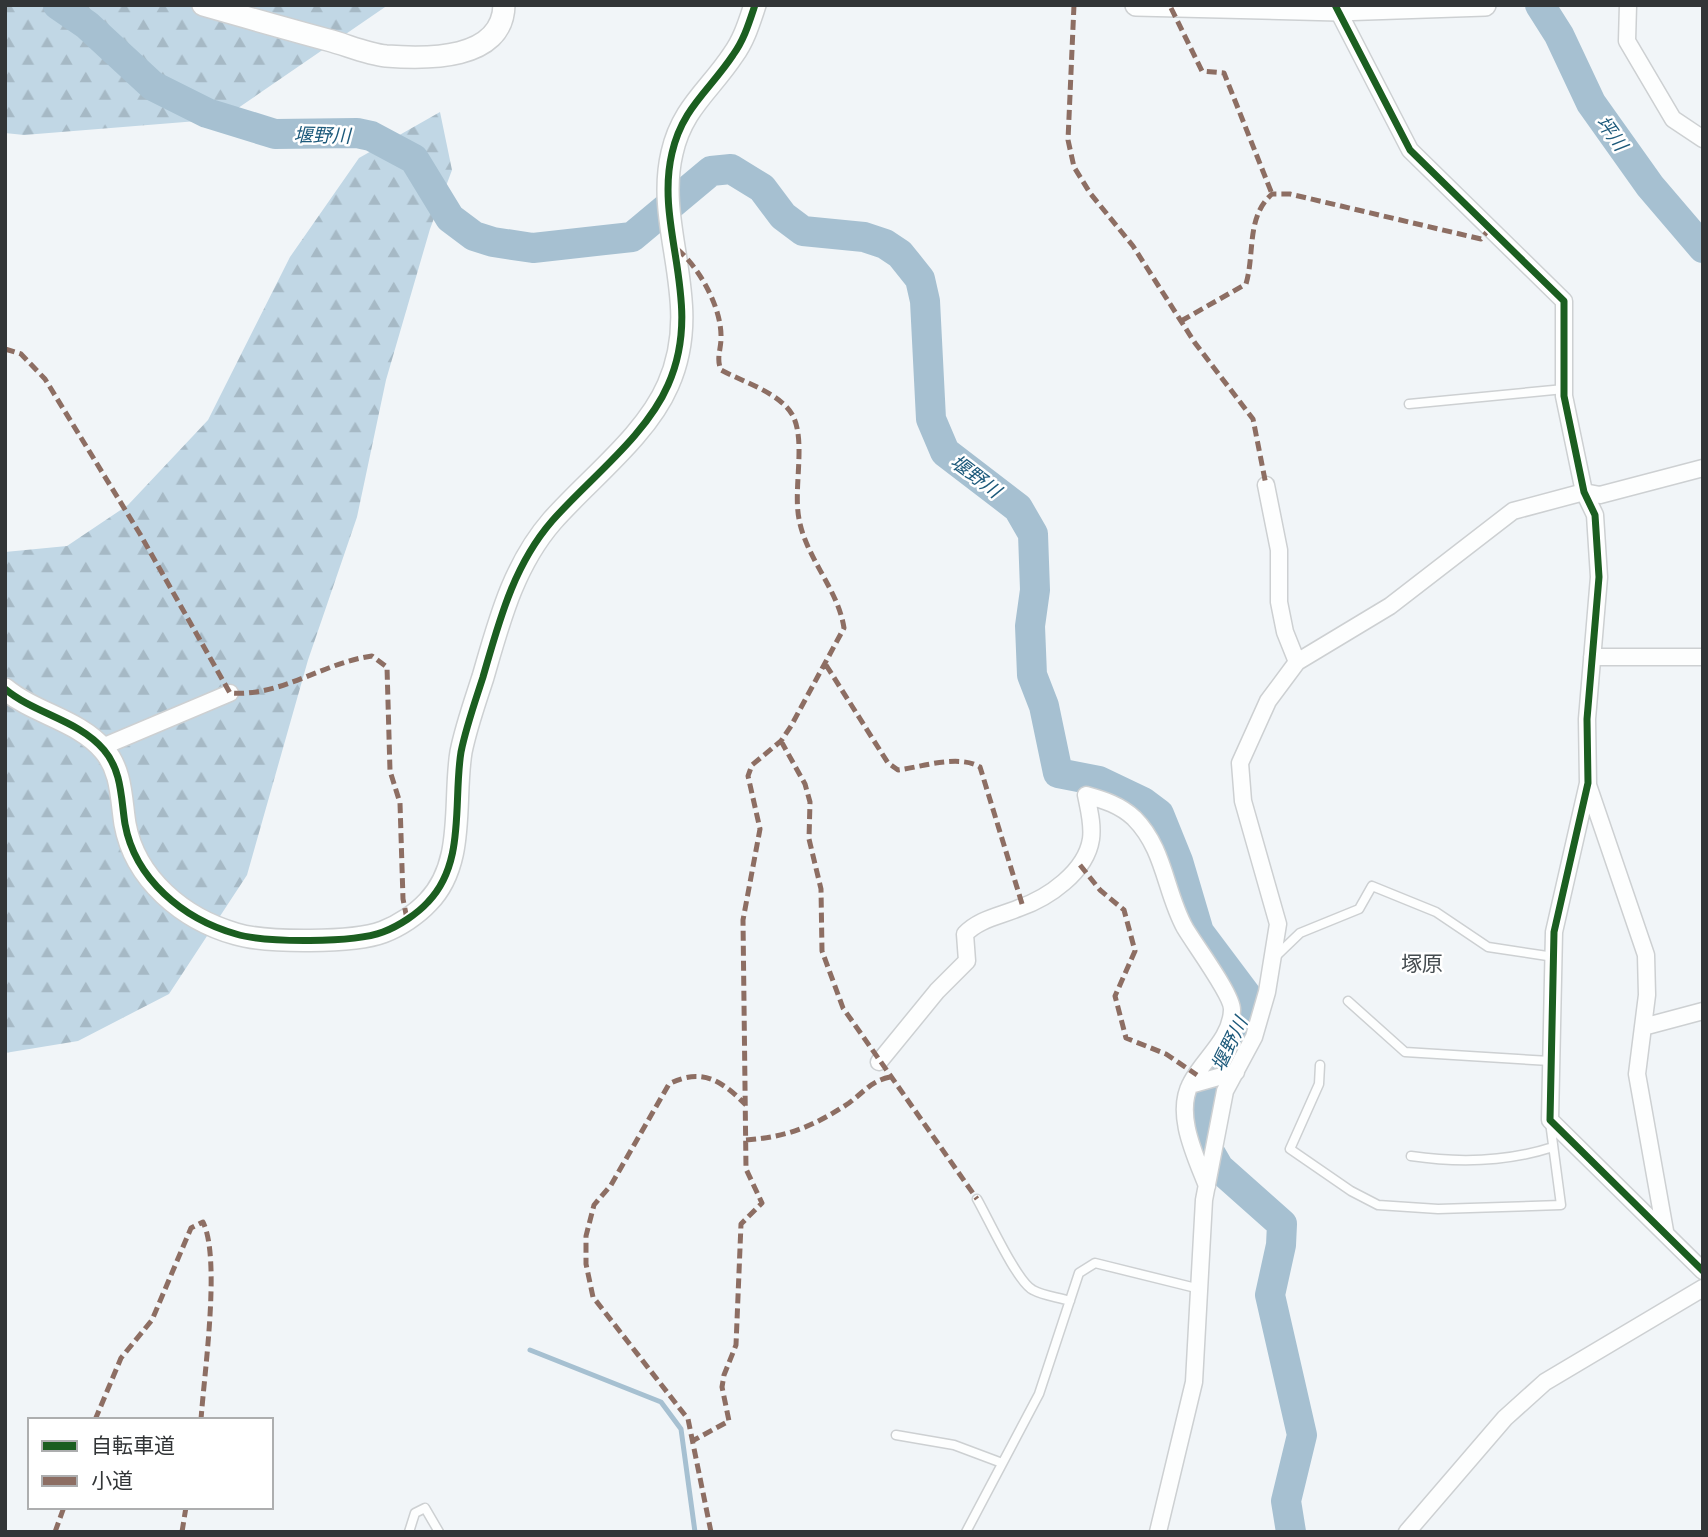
<svg xmlns="http://www.w3.org/2000/svg" width="1708" height="1537" font-family="Poppins,'Noto Sans JP',sans-serif">
<style>
.forest{fill:url(#forest-firs)}
.lines{fill:none;stroke-linecap:round;stroke-linejoin:round}
.stream{stroke:#a6c0d1;stroke-width:5}
.river{stroke:#a6c0d1;stroke-width:30}
.service-casing{stroke:#cdd0d2;stroke-width:11}
.minor-casing{stroke:#cdd0d2;stroke-width:19}
.tertiary-casing{stroke:#cdd0d2;stroke-width:24}
.service{stroke:#fdfefe;stroke-width:8}
.minor{stroke:#fdfefe;stroke-width:16}
.tertiary{stroke:#fdfefe;stroke-width:21}
.quiet{stroke:#8d6e63;stroke-width:5;stroke-dasharray:10 5;stroke-linecap:butt}
.cycleway-casing{stroke:#fff;stroke-width:11}
.cycleway{stroke:#1b5e20;stroke-width:7}
.labels{text-anchor:middle;stroke-width:5;stroke-linejoin:round;paint-order:stroke}
.water-label{font-size:19px;font-style:italic;fill:#1d5a7b;stroke:#fff}
.quarter-label{font-size:21px;fill:#454c50;stroke:#fff}
</style>
<defs>
<pattern id="forest-firs" width="22" height="20" patternUnits="userSpaceOnUse" patternTransform="scale(1.75)"><rect width="22" height="20" fill="#c1d7e5"/><path d="M5 1l3.5 6h-7zM16 11l3.5 6h-7z" fill="#a6b9c5"/></pattern>
</defs>
<rect width="100%" height="100%" fill="#f1f5f8"/>
<path class="forest" d="M5 5H388L222 119 24 135 5 133Z
M440 112 452 170 430 229 386 380 357 517 308 660 247 875 169 994 78 1041 5 1053V552L67 546 128 505 208 420 290 257 359 158Z"/>
<g class="lines">
<path class="stream" d="M530 1350 661 1402 681 1429 695 1532"/>
<path class="river" d="M58 5 87 25 153 86 207 113 275 134 357 133 371 136 414 159 450 218 474 236 493 242 533 248 632 237 711 171 731 169 762 188 783 216 803 231 864 237 885 244 900 254 920 279 925 301 931 419 945 452 1018 508 1033 534 1035 590 1030 626 1032 675 1044 706 1058 773 1099 781 1143 802 1159 814 1178 861 1199 932 1247 996 1244 1022 1201 1098V1137L1219 1168 1282 1224 1281 1245 1270 1295 1302 1435 1286 1501 1291 1532
M1540 5 1559 35 1591 103 1650 186 1703 248"/>
<defs>
<path id="service" d="M1409 404 1564 389
M1274 958 1300 933 1359 909 1372 886 1436 912 1488 947 1554 957
M1348 1001 1405 1052 1550 1061
M1320 1065 1319 1084 1290 1149 1351 1191 1378 1205 1438 1209 1561 1205 1550 1122
M1411 1156C1459 1163 1507 1162 1553 1147
M977 1199C988 1218 1017 1282 1033 1290 1044 1296 1058 1297 1070 1301
M896 1435 954 1445 1002 1463
M409 1532 415 1513 425 1508 439 1532
M966 1532 1039 1394 1079 1273 1095 1263 1200 1289"/>
<path id="minor" d="M1335 5 1410 150 1564 301V396L1584 492 1595 515 1599 577 1587 719 1588 783 1554 932 1550 1120 1703 1271
M1628 5 1627 41 1673 119 1703 139
M1266 485 1279 550V602L1285 632 1297 662
M1592 657H1703
M102 747 230 693
M1588 785 1646 955 1647 995 1637 1074 1665 1231
M1643 1027 1703 1011
M879 1062 937 991 967 961 965 934C979 919 1000 916 1019 908 1048 898 1086 872 1091 839 1093 824 1089 810 1086 795 1104 800 1120 805 1134 818 1165 849 1165 892 1185 928 1195 945 1233 996 1232 1010 1231 1040 1203 1059 1191 1083 1174 1114 1196 1157 1207 1186
M1190 1085 1236 1072
M1158 1532 1194 1382 1204 1200 1225 1091 1254 1037 1267 992 1278 924 1243 801 1240 763 1268 701 1297 662 1390 606 1513 511 1584 492 1600 495 1703 468
M1407 1532 1505 1418 1545 1382 1703 1288"/>
<path id="tertiary" d="M203 5C245 17 287 29 328 40 347 45 367 54 386 56 426 59 503 61 504 5
M1136 5 1338 10 1485 5
M5 689C35 714 79 720 104 750 122 771 121 799 125 824 135 879 183 919 236 934 266 943 354 943 383 932 399 926 417 914 428 902 466 863 453 801 461 752 466 727 475 702 483 677 499 622 513 566 552 521 589 479 646 436 668 385 705 302 654 229 672 153 682 108 710 90 733 55 744 40 749 23 755 5"/>
</defs>
<use href="#service" class="service-casing"/>
<use href="#minor" class="minor-casing"/>
<use href="#tertiary" class="tertiary-casing"/>
<use href="#service" class="service"/>
<use href="#minor" class="minor"/>
<use href="#tertiary" class="tertiary"/>
<path class="quiet" d="M1074 5 1068 140 1074 167 1090 193 1133 246 1195 343 1253 419 1266 485
M1171 8 1202 71 1224 73 1272 194
M677 249C699 267 722 308 721 338 721 350 716 358 721 370 743 382 781 393 793 416 806 442 793 489 799 519 806 558 838 589 844 628L791 726 781 741 752 765 748 776 760 829 743 920 746 1169 762 1203 741 1224 736 1345 724 1375 722 1387 729 1421 694 1440
M1181 321 1246 284C1255 253 1246 217 1272 194H1290L1481 239 1490 228
M5 349 21 354 45 379 140 534 230 693C281 697 322 663 372 656L387 667 390 771 400 803 403 899 407 919
M826 665 888 763 898 770C922 767 958 754 980 767L1023 907
M781 741 805 784 810 802 809 839 821 889 822 951 843 1008 977 1199
M1080 865 1100 890 1124 910 1135 951 1115 996 1126 1038 1166 1054 1197 1075
M746 1140C788 1137 814 1126 849 1103 864 1092 871 1081 890 1077
M95 1420 121 1358 152 1320 191 1228 203 1222C221 1259 204 1374 201 1420
M55 1532 64 1507
M182 1532 186 1507
M711 1532 688 1419 593 1297 586 1264V1236L594 1205 611 1185 669 1084C702 1067 722 1081 746 1105"/>
<defs>
<path id="cycleway" d="M1335 5 1410 150 1564 301V396L1584 492 1595 515 1599 577 1587 719 1588 783 1554 932 1550 1120 1703 1271
M5 689C35 714 79 720 104 750 122 771 121 799 125 824 135 879 183 919 236 934 266 943 354 943 383 932 399 926 417 914 428 902 466 863 453 801 461 752 466 727 475 702 483 677 499 622 513 566 552 521 589 479 646 436 668 385 705 302 654 229 672 153 682 108 710 90 733 55 744 40 749 23 755 5"/>
</defs>
<use href="#cycleway" class="cycleway-casing"/>
<use href="#cycleway" class="cycleway"/>
</g>
<g class="labels">
<g class="water-label">
<text transform="translate(1612 133) rotate(54)" y="7">坪川</text>
<text transform="translate(322 135) rotate(1)" y="7">堰野川</text>
<text transform="translate(976 476) rotate(37)" y="7">堰野川</text>
<text transform="translate(1229 1044) rotate(-64)" y="7">堰野川</text>
</g>
<g class="quarter-label">
<text x="1422" y="971">塚原</text>
</g>
</g>
<rect width="1708" height="1537" fill="none" stroke="#323537" stroke-width="14"/>
<rect x="28" y="1418" width="245" height="91" fill="#ffffff" stroke="#adaeaf" stroke-width="2"/>
<rect x="42" y="1441" width="35" height="10" fill="#1b5e20" stroke="#adaeaf" stroke-width="2"/>
<text x="91" y="1453" font-size="21" fill="#323537">自転車道</text>
<rect x="42" y="1476" width="35" height="10" fill="#8d6e63" stroke="#adaeaf" stroke-width="2"/>
<text x="91" y="1488" font-size="21" fill="#323537">小道</text>
</svg>
